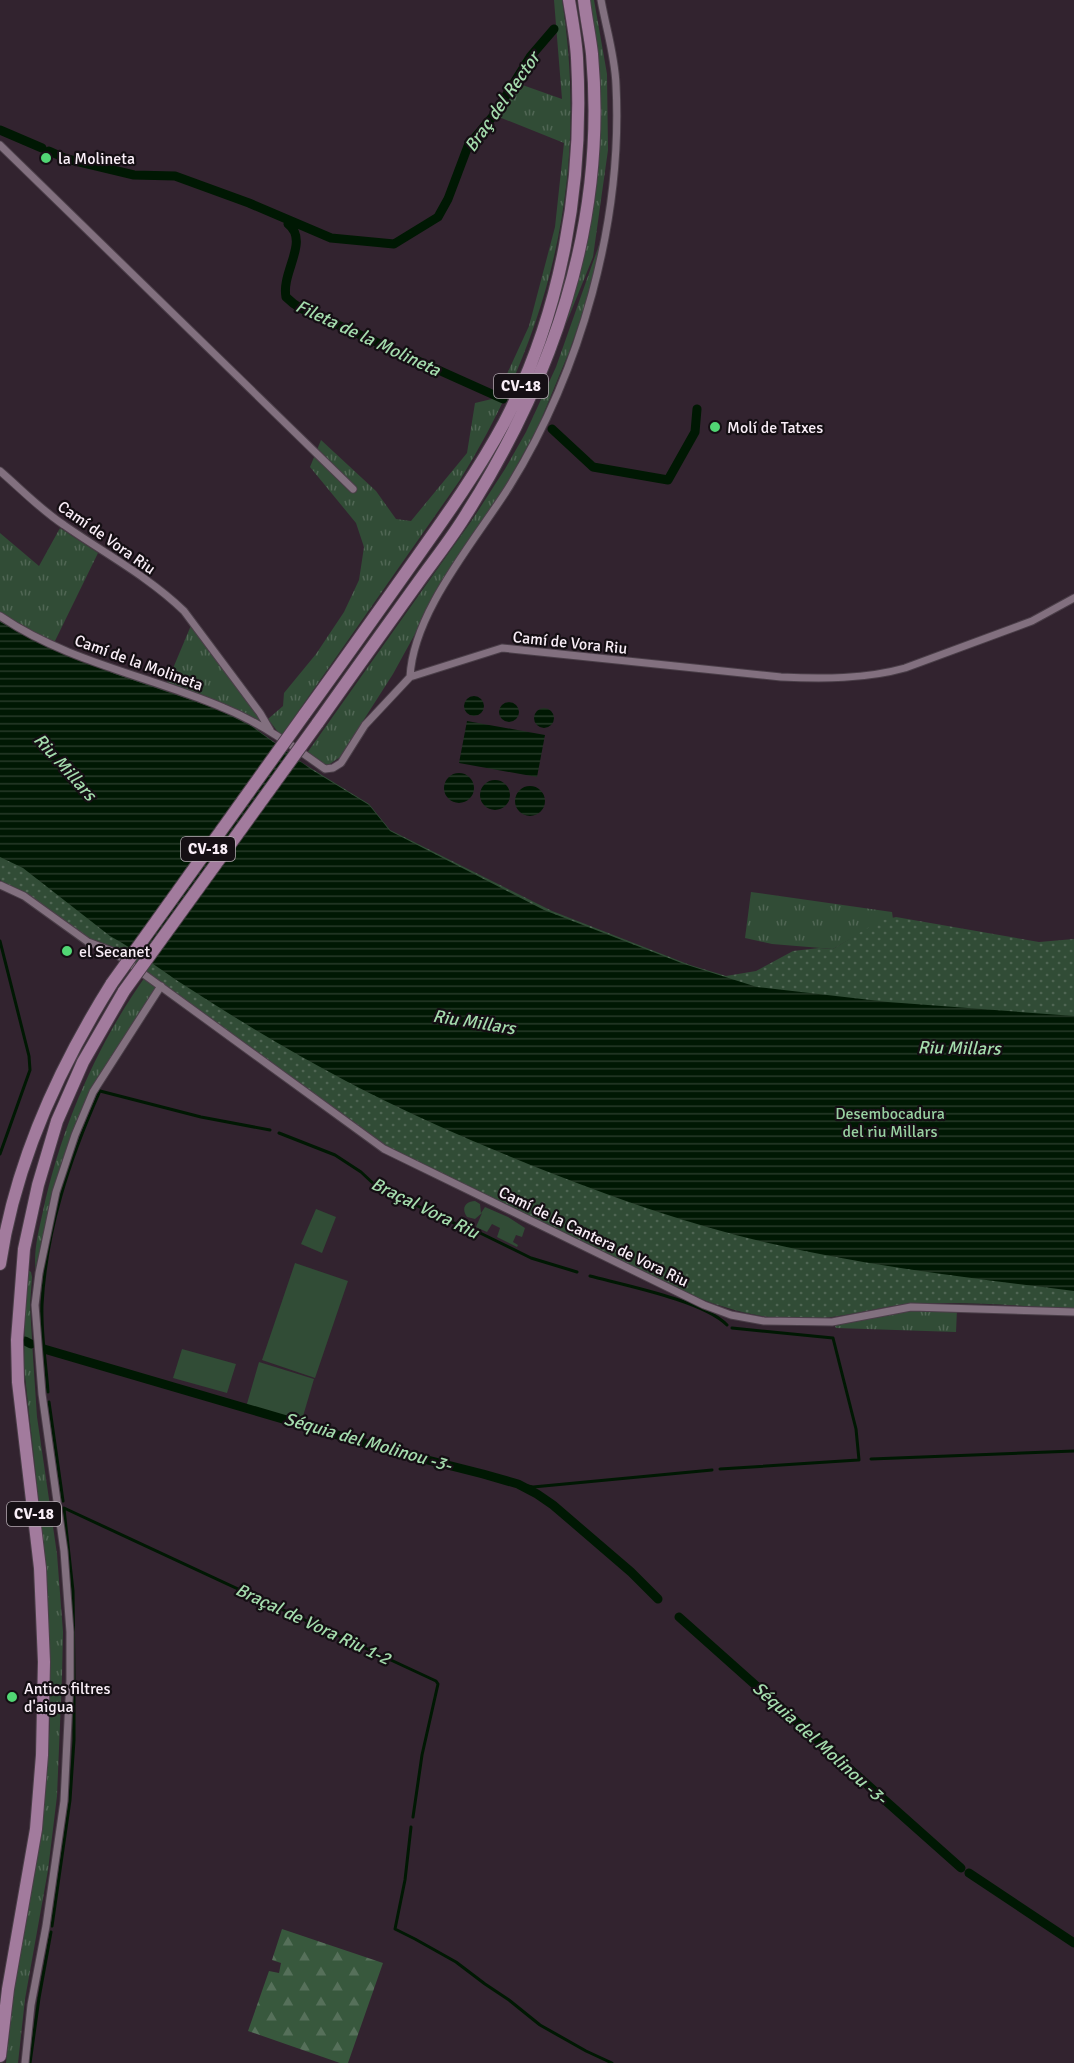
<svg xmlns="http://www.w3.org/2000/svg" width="1074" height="2063" font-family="Signika,sans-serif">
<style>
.grass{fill:url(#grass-tufts)}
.forest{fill:url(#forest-firs)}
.park{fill:url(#park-dots)}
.pitch{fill:#314c36}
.water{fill:url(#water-rules)}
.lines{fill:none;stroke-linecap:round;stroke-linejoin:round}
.stream{stroke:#001803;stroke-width:3}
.canal{stroke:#001803;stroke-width:9}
.minor-casing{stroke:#4a3e48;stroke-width:9}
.primary-casing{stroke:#4a3e48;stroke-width:14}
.minor{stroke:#82707f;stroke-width:7}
.primary{stroke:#a27b9d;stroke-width:12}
.primary-bridge-casing{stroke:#4a3e48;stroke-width:14;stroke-linecap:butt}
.primary-bridge{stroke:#a27b9d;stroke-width:12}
.poi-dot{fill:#51d674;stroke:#150f14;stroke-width:2}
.labels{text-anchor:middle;stroke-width:4.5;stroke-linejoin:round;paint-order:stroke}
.shield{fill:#150f14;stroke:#b5abb3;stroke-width:1.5}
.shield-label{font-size:15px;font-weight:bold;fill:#f9eef7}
.poi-label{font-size:16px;fill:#f9eef7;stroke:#150f14;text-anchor:start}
.street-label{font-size:16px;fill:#f9eef7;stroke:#150f14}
.park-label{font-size:16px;fill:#98d0a1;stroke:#150f14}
.water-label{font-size:18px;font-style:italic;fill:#a4dcad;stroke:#150f14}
</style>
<defs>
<pattern id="grass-tufts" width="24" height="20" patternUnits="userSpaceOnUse" patternTransform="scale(1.5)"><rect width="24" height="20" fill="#314c36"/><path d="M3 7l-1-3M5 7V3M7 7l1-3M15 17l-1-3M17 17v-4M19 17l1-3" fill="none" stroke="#506654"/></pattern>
<pattern id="forest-firs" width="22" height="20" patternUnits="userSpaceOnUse" patternTransform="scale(1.5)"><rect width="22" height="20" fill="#38583d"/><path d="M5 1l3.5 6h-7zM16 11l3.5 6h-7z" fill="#56705a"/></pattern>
<pattern id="park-dots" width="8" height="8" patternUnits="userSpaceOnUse" patternTransform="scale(1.5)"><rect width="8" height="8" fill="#314c36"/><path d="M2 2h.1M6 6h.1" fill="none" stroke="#506654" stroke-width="1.8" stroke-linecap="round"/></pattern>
<pattern id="water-rules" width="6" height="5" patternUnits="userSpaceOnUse" patternTransform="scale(1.5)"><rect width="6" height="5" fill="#001803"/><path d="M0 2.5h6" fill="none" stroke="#263a28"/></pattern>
</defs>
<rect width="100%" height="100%" fill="#32232f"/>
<path class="grass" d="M554 0H562C589 173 552 332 460 480L281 736 268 719 283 706 284 693 316 654 344 612 359 580 364 547 356 523 310 467 321 440 376 491 396 519 411 521 467 453 475 403 496 398 529 326 555 227 564 143 494 115 514 82 562 99Z
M590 0H594L607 74 608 150 593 257 566 324C598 210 608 118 590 0Z
M599 245V256L589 295 569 352 538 427 506 485 449 572 393 674 340 757 327 766 324 765 307 753 472 520 505 469 526 432 556 367Z
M60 528 98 553 54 643 10 621 0 613V533L39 566Z
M192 623 268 729 166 685Z
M751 892 892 912 893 919 864 931 833 949 772 944 745 938Z
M145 977 159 987 124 1041 74 1133 36 1275C33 1252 38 1234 43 1211 61 1128 96 1046 145 977Z
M28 1270 31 1272 32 1277 30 1305 33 1357 37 1417 57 1554 63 1632 62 1677 57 1796 48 1870 25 1999 18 2063H6L14 1990 40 1838 50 1725 47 1577 24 1367 25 1298Z
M911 1308 957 1309 956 1332 836 1328 833 1322Z"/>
<path class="forest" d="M282 1929 383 1963 348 2063H340L248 2031 269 1971 279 1973 281 1963 272 1960Z"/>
<path class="park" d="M0 621 38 641 114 673 217 709 252 726 304 764 369 804 390 830 552 911 690 965 726 976 756 971 793 951 819 948 833 949 879 921 896 917 1039 942 1074 939V1309C1021 1306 967 1301 914 1304 886 1305 859 1314 832 1317 778 1325 734 1312 685 1293L388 1147 111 946 87 938 26 893 2 883 0 879Z"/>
<path class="pitch" d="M475 1201 480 1204 481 1213 485 1207 508 1217 525 1228 522 1237 516 1235 513 1242 518 1245 517 1247 497 1237 500 1228 492 1224 487 1232 476 1227 482 1213 475 1219 467 1217C461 1209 465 1201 475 1201Z
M316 1209 336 1217 322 1253 301 1244Z
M295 1263 348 1281 315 1378 262 1360Z
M182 1349 236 1364 227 1393 173 1378Z
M259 1362 314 1379 301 1423 246 1407Z"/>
<path class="water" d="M0 622 38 641 115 674 217 709 251 726 312 770 369 805 390 831 544 910 684 964 757 987 888 1002 1074 1016V1291C970 1278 866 1266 764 1242 691 1225 620 1200 551 1173 480 1145 413 1116 346 1081 291 1052 236 1019 184 985 159 969 136 950 110 936L23 868 0 857Z
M464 706a10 10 0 1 1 20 0a10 10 0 1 1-20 0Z
M499 712a10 10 0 1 1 20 0a10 10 0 1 1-20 0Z
M534 718a10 10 0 1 1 20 0a10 10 0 1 1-20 0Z
M467 721 545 735 537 777 459 763Z
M444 788a15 15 0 1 1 30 0a15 15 0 1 1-30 0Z
M480 795a15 15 0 1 1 30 0a15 15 0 1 1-30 0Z
M515 801a15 15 0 1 1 30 0a15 15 0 1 1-30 0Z"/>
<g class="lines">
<path class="stream" d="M0 941 29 1056 30 1070 0 1154
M100 1091 201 1117 270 1130
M279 1133 335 1155 361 1172 377 1187 454 1223 474 1230 531 1258 577 1272
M590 1276C624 1285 704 1301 727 1325
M732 1328 833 1338 856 1429 859 1460
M48 1392C46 1363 41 1334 42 1305 46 1230 69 1161 99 1093
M49 1402 63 1501
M871 1459 1074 1451
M720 1469 858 1460
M518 1484 533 1487 712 1470
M64 1508 436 1681 438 1684 422 1755 413 1817
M64 1509 73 1591 74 1679
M411 1827 405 1880 395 1929 415 1939 456 1962 485 1984 509 2000 540 2025 586 2051 612 2063
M52 1926 70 1800 74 1740V1685
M30 2063 39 1998 51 1932"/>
<path class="canal" d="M0 130 42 148
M49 151 67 159 134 175 175 176 249 203 331 238 394 244 438 217 448 199 468 146 494 115 530 57 554 29
M288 224C310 241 281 272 286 297 296 307 305 311 318 316L503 399
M552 429 593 467 668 480 695 432 697 409
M25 1341 31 1344
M44 1349 392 1451 483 1474 518 1484 537 1494 553 1505 631 1572 658 1599
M679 1617 961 1868
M969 1873 1074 1943"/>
<defs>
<path id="minor" d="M0 145 353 489
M0 471C21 489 41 510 64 525 104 553 149 577 184 611L260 713 270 730
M0 616C67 662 150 676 224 708 261 723 293 746 325 769L333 768 341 763 365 725 410 677 502 648 781 677C822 679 866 679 905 668L1032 621 1074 598
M410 677C413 612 475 541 509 487 581 371 623 221 616 85 615 56 606 28 601 0
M0 885 24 896 88 942 112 951 384 1149 704 1305 731 1315 764 1321 832 1322 911 1307 1074 1312
M25 2063 31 2005 46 1926 64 1801 70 1680V1632L64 1551 42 1394 35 1305 39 1273 56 1192 75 1135 93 1092 161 986"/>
<path id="primary" d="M304 715C339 667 373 619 407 571 441 523 476 475 504 423 562 312 584 183 577 58 576 39 572 19 569 0
M317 724C350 677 384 630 417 584 434 560 452 538 467 513 555 374 607 221 592 54 590 36 586 18 584 0
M0 1264C15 1163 58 1069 112 983
M0 2056 8 1989 36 1829 42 1755 44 1662 40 1568 18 1382 17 1340 24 1249 38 1185 57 1121 83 1062 124 991"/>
</defs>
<use href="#minor" class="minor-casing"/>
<use href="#primary" class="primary-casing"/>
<use href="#minor" class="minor"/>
<use href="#primary" class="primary"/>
<defs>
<path id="primary-bridge" d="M112 983 304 715
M124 991 317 724"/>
</defs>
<use href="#primary-bridge" class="primary-bridge-casing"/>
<use href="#primary-bridge" class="primary-bridge"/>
</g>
<g class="poi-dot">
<circle cx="46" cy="158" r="6"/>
<circle cx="715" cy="427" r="6"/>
<circle cx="67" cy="951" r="6"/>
<circle cx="12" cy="1697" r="6"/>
</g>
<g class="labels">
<g class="shield">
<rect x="494" y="374" width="54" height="24" rx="4.5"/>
<rect x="181" y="837" width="54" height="24" rx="4.5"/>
<rect x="7" y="1502" width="54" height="24" rx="4.5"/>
</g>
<g class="shield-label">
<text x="521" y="391">CV-18</text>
<text x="208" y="854">CV-18</text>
<text x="34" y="1519">CV-18</text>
</g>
<g class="poi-label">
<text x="58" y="164">la Molineta</text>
<text x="727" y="433">Molí de Tatxes</text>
<text x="79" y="957">el Secanet</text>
<text x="24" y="1694">Antics filtres<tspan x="24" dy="18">d'aigua</tspan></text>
</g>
<g class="street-label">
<text transform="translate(107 537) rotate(35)" y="6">Camí de Vora Riu</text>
<text transform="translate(570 642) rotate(6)" y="6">Camí de Vora Riu</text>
<text transform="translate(139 662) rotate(20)" y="6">Camí de la Molineta</text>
<text transform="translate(594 1236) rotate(26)" y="6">Camí de la Cantera de Vora Riu</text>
</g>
<g class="park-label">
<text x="890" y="1119">Desembocadura<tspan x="890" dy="18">del riu Millars</tspan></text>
</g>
<g class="water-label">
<text transform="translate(502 102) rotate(-55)" y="6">Braç del Rector</text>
<text transform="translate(368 338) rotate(25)" y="6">Fileta de la Molineta</text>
<text transform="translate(65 767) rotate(48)" y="6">Riu Millars</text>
<text transform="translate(474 1022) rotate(9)" y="6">Riu Millars</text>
<text transform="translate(959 1048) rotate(1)" y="6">Riu Millars</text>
<text transform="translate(425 1208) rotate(26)" y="6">Braçal Vora Riu</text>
<text transform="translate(368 1442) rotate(16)" y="6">Séquia del Molinou -3-</text>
<text transform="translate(313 1624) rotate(25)" y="6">Braçal de Vora Riu 1-2</text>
<text transform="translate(820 1743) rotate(42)" y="6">Séquia del Molinou -3-</text>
</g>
</g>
</svg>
